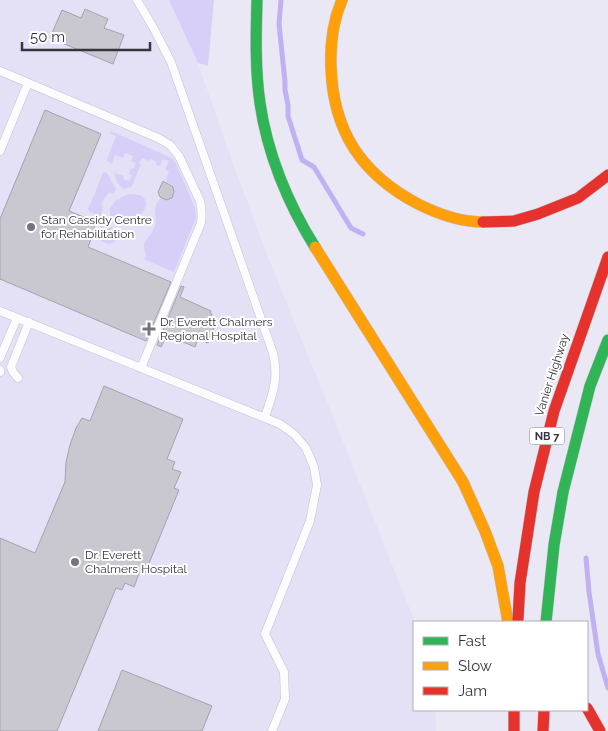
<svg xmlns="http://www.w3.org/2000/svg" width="608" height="731" font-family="Raleway,sans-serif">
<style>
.built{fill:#e4e0f6}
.green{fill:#d7cff8}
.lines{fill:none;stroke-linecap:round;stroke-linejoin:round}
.stream{stroke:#bfb1f2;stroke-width:5}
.building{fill:#c9c8d1;stroke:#a4a2ac}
.lane-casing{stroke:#c3c2cb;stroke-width:9}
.fast-casing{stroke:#c3c2cb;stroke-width:12}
.slow-casing{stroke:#c3c2cb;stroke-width:12}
.jam-casing{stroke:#c3c2cb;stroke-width:12}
.lane{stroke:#fcfcfe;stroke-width:8}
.fast{stroke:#30b455;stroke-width:11}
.slow{stroke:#ff9f0a;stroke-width:11}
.jam{stroke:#e5322d;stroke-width:11}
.poi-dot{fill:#75737d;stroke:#fff;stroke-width:2}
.labels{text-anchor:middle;stroke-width:4;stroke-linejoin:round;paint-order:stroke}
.shield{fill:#fff;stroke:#727177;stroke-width:1}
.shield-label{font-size:11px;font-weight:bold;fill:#36343d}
.poi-label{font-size:12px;fill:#36343d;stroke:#fff;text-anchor:start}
.street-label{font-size:12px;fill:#36343d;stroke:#fff}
</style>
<rect width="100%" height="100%" fill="#eae8f5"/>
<path class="built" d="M0 0H169L198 63 227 147 269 260 326 399 415 622 414 710H435L436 731H0Z"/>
<path class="green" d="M169 0H214L208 66 198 63Z
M111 131 165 155 173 159 176 163 195 208 196 218 174 272 143 259 146 257C146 254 144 250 144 246 144 239 152 235 154 228 159 214 149 211 161 198L166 200 172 198 174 193 173 187C164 182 166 179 169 171L165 169 169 161 163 159 160 166 156 165 157 162 150 159 149 161 142 158 139 163 141 164 132 186 131 187 123 189C119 185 114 179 115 173L124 176 123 179 129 181 132 175 129 174 131 168 133 169 136 163 131 161 133 156 125 153 123 158 115 155 112 164 107 161V159L116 136 110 133Z
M104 172 107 173 116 189 114 193 112 194 110 192 105 197 101 205 103 207C102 212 102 216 98 218L94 214 90 212 88 209 96 191V190L103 173Z
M129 194C168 192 131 240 110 216V208L117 199 118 200 122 197Z
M101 225H107L117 230C119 235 117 240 113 243L108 244 101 241 100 238Z"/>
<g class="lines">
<path class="stream" d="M281 0 279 24 285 82V90L288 105V116L302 160 314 167 351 228 363 234
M586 558 589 592 598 654 608 688"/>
</g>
<path class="building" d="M85 9 108 19 104 28 124 35 113 64 50 38 62 10 81 18Z
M45 110 101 134 69 211 91 220 95 229 88 247 171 282 146 341 0 279V219Z
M163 181 173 187 174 192 172 198 166 200 160 197 158 192Z
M181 286 184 287 180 297 211 311 210 313 212 314 210 319 216 322 208 343 198 339 195 347 167 335 161 347 157 345Z
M104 386 183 419 167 459 175 462 172 469 181 472 174 488 179 490 145 573 140 571 134 587 125 583 122 590 116 588 57 731H0V538L35 553 65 482 66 462 70 445 76 428 82 418 90 421Z
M122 670 212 706 202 731H98Z"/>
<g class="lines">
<defs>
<path id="lane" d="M137 0 153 27 171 62 273 353C279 378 273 393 265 417
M0 71 158 138 170 145 179 156 200 201C202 209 202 215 201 223L141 368
M0 151 28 83
M0 311 280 424 294 434 306 448 314 467 317 485 310 521 265 634 284 672 285 699 272 731
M0 358 17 318
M0 370V372
M18 378 13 372 11 367 29 322"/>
<path id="fast" d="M257 0C256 34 255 69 260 103 267 153 288 204 315 247
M546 622 554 545 563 492 590 386 608 340"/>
<path id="slow" d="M342 0C333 21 330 44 331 67 333 131 361 174 418 204 438 214 460 222 483 222
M315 247 463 482 485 531 498 566 508 622"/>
<path id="jam" d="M483 222 514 221 538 214 578 198 608 175
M518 619 520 583 534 492 554 411 608 257
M587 708 600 731
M514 710V731
M543 731 544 710"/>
</defs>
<use href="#lane" class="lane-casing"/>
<use href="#fast" class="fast-casing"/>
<use href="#slow" class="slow-casing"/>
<use href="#jam" class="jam-casing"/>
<use href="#lane" class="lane"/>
<use href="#fast" class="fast"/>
<use href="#slow" class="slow"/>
<use href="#jam" class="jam"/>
</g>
<g class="poi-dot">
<circle cx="31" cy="227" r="5"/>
<path d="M146.5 321.5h5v5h5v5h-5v5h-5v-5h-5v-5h5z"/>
<circle cx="75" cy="562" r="5"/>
</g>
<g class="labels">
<rect class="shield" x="529.5" y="427.5" width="35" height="17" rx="4"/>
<g class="shield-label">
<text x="547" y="440">NB 7</text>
</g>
<g class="poi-label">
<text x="41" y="224">Stan Cassidy Centre<tspan x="41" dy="14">for Rehabilitation</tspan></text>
<text x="160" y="326">Dr. Everett Chalmers<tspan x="160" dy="14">Regional Hospital</tspan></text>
<text x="85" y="559">Dr. Everett<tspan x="85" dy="14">Chalmers Hospital</tspan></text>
</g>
<g class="street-label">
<text transform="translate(552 375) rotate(-72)" y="4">Vanier Highway</text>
</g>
</g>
<rect x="413" y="621" width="175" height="90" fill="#ffffff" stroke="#afaeb1"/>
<rect x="423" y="637" width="25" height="8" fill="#30b455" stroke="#afaeb1"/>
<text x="458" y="646" font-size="15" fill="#36343d">Fast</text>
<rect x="423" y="662" width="25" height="8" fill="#ff9f0a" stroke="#afaeb1"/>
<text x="458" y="671" font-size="15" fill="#36343d">Slow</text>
<rect x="423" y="687" width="25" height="8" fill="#e5322d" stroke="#afaeb1"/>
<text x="458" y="696" font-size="15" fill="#36343d">Jam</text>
<path d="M22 42v8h128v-8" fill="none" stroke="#36343d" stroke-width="2.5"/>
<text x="30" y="42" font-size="15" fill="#36343d" stroke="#ffffff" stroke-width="4" paint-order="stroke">50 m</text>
</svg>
